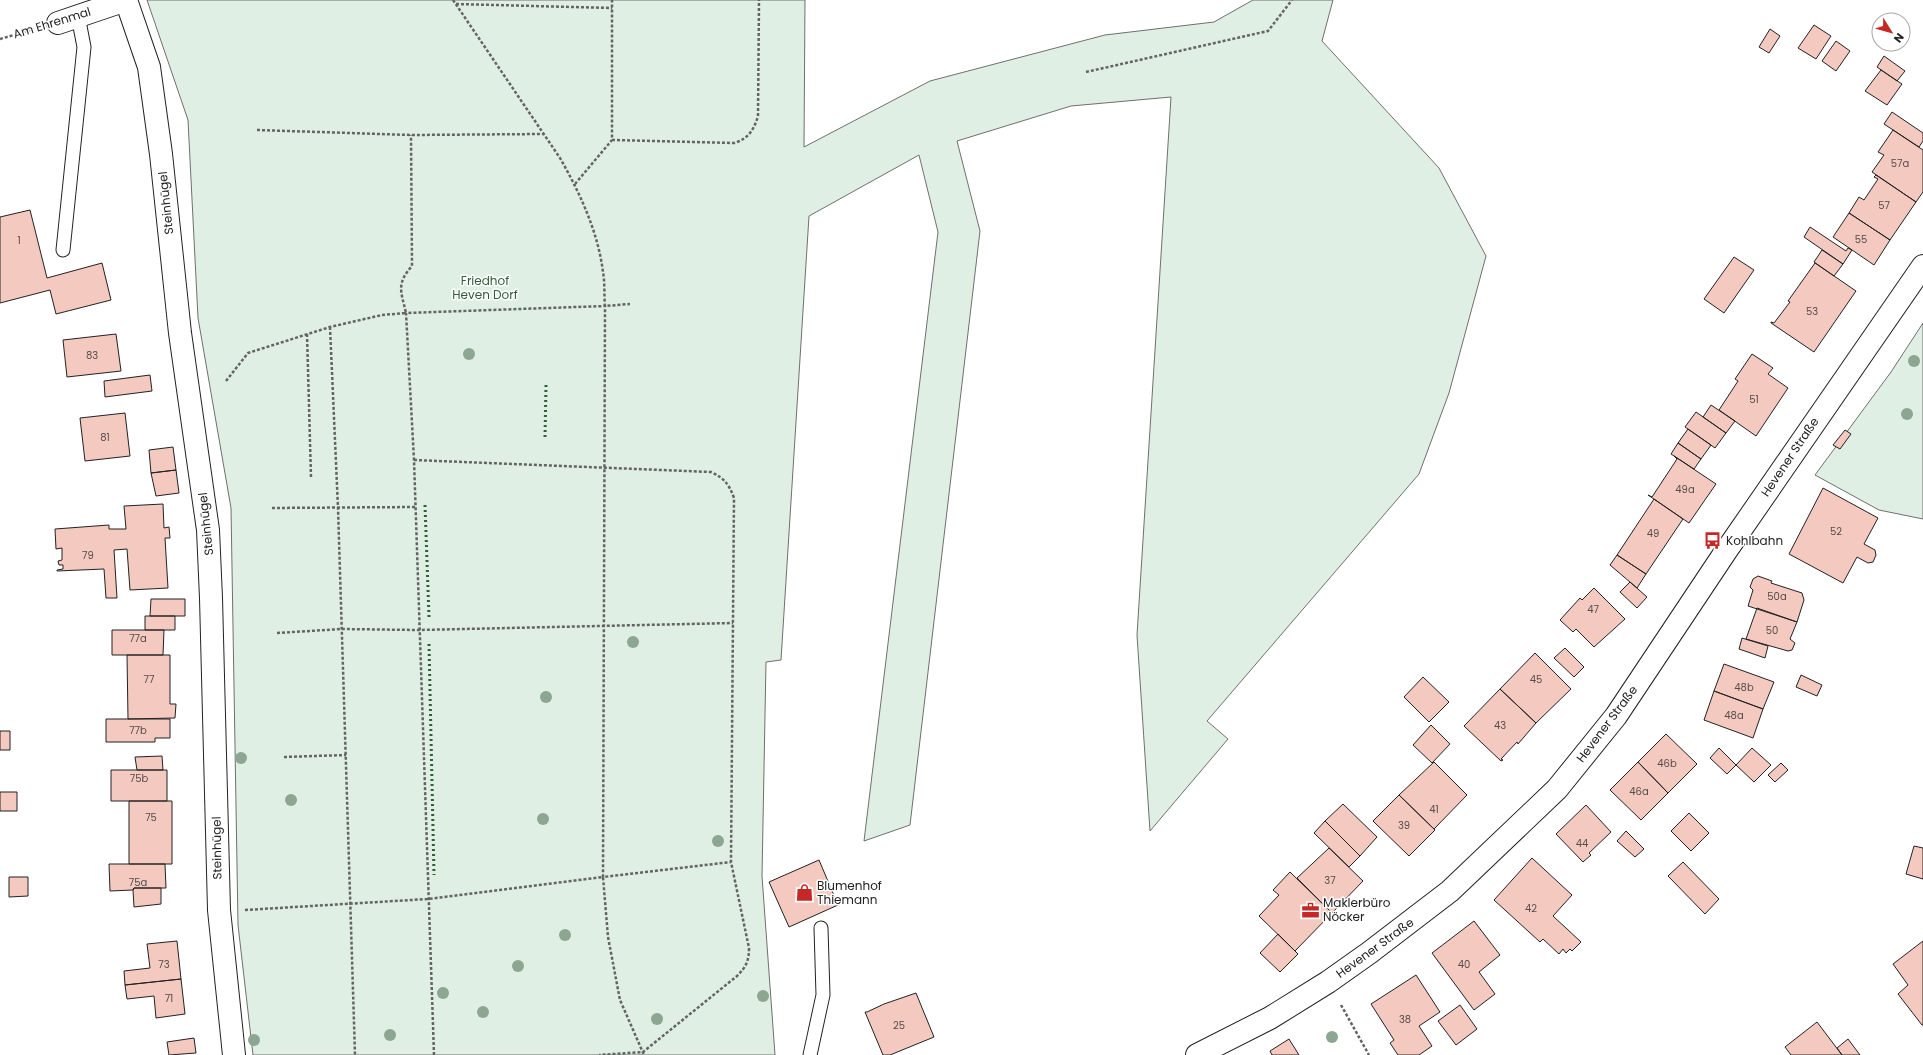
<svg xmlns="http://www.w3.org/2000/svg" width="1923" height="1055" font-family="Poppins,sans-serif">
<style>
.green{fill:#e0efe3;stroke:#6f6f6f}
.building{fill:#f3c9c0;stroke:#222}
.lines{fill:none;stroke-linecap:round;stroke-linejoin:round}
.service-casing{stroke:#222;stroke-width:15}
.minor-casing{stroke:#222;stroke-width:24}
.path{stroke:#646464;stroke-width:2.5;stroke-dasharray:3 2;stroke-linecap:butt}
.service{stroke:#fff;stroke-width:13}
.minor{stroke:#fff;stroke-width:22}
.hedge{stroke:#2f5e38;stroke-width:3;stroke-dasharray:2 3;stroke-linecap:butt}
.tree{fill:#8da692}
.labels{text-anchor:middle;stroke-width:3;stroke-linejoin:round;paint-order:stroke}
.number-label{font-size:10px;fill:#564c4a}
.street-label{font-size:12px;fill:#222;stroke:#fff}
.park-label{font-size:12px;fill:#2f5e38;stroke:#fff}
.poi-label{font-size:12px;fill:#222;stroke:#fff;text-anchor:start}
</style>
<rect width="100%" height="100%" fill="#fff"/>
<path class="green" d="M147 0H805L804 147 930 81 1105 35 1214 22 1253 0H1333L1322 41 1439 168 1486 256 1449 393 1419 474 1207 721 1228 739 1150 831 1137 635 1171 97 1071 106 957 141 980 231 910 825 864 841 938 232 919 155 809 216 781 660 766 662 762 876 775 1055H253L238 925 231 508 198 318 188 120Z
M1923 323V519L1879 510 1815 475 1891 372Z"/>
<path class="building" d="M1814 25 1831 36 1816 59 1798 48Z
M1770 29 1780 36 1769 53 1759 47Z
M1836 41 1850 51 1836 71 1822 61Z
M1884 56 1905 71 1897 81 1877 67Z
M1881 70 1902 84 1887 105 1865 91Z
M1892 112 1923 133V141L1919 147 1884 124Z
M1893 130 1923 150V192L1916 202 1872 172 1884 155 1878 152Z
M1876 175 1916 202 1890 240 1849 213 1859 197 1864 200 1878 179 1874 177Z
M30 210 47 278 102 263 111 300 56 314 50 290 0 303V217Z
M1849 213 1890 240 1874 265 1833 237Z
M1810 227 1846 251 1848 248 1852 250 1843 264 1804 237Z
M1822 250 1843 264 1834 276 1814 262Z
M1734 257 1754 270 1724 313 1704 299Z
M1815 263 1856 291 1814 352 1771 323V322L1774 323 1790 302 1788 301Z
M116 334 121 371 67 377 63 340Z
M1752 354 1773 368 1768 374 1788 388 1756 436 1719 410 1738 381 1735 379Z
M150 375 152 391 105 397 104 381Z
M1711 405 1735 421 1726 433 1703 417Z
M1696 412 1726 433 1715 448 1685 427Z
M125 413 130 456 85 461 80 418Z
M1688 429 1711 445 1701 459 1678 443Z
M1845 430 1851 434 1840 449 1833 445Z
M1678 443 1701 459 1694 469 1671 454Z
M173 447 176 470 151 473 149 450Z
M1674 456 1716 484 1689 523 1648 495 1652 497 1677 459Z
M176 470 179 493 156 496 151 473Z
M1823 488 1878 518 1864 544 1875 550 1876 555 1873 562 1868 563 1857 557 1843 583 1789 554Z
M1654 499 1683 519 1646 574 1617 555Z
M163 504 164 528 169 527 170 538H165L168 588 130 590 127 549 114 550 117 598H106L104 569 57 571V570L63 569V565H59L58 561 62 560V548L56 549 55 529 109 525V529H126L124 506Z
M1617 555 1646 574 1637 588 1610 565Z
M1758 576 1772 581 1771 583 1802 593 1804 600 1797 622 1748 606 1753 590 1750 587 1753 579Z
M1630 582 1647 597 1637 608 1620 592Z
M1594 588 1625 619 1594 647 1576 629 1573 632 1560 620 1580 598 1582 600Z
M151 599H185V616H150Z
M1757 608 1797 622 1790 639 1795 643 1792 650 1788 651 1746 639Z
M145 616H175V630H145Z
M112 630H164L163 655H112Z
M1742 638 1768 646 1765 658 1739 649Z
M1565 648 1584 667 1574 677 1554 658Z
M1535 653 1571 689 1536 723 1500 689Z
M127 655H170V704H176L175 718 128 719Z
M1724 664 1774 682 1763 709 1714 691Z
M1801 675 1822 685 1817 696 1796 687Z
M1423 677 1449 702 1429 722 1404 697Z
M1500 689 1536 723 1518 744 1517 742 1501 759 1503 760 1501 761 1464 726Z
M1714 691 1763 709 1753 738 1704 720Z
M106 719H170V738H155V742H106Z
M1431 725 1450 744 1432 763 1413 745Z
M0 731H10V750H0Z
M1666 734 1697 764 1668 793 1638 762Z
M1719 748 1736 765 1727 774 1710 758Z
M1752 748 1771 765 1754 782 1736 765Z
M162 756 163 770H137L135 757Z
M1434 762 1467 795 1434 829 1399 795Z
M1638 762 1668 793 1641 820 1610 790Z
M1781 763 1788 770 1775 782 1768 775Z
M111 770H167V801H111Z
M0 792H17V811H0Z
M1399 795 1435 830 1409 856 1373 821Z
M129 801H172V864H129Z
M1343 804 1377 837 1360 856 1325 821Z
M1586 805 1611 832 1589 853 1591 855 1583 862 1556 834Z
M1689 813 1709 833 1691 851 1671 831Z
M1325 821 1360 856 1349 867 1314 833Z
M1626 831 1644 849 1635 857 1617 841Z
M1914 846 1923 848V879L1906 874Z
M1329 848 1363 881 1332 913 1297 878Z
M1532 858 1572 895 1553 916 1581 942 1572 951 1570 949 1566 953 1563 949 1559 954 1543 939 1540 942 1494 900Z
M819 860 838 905 789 927 769 882Z
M1683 862 1719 899 1705 914 1668 876Z
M109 864H165L166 888H134L133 890 110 891Z
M1290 872 1332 913 1295 951 1259 916 1279 895 1273 890Z
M9 877H28V896L9 897Z
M134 888H161V904L134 907 133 890Z
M1474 921 1500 955 1479 972 1495 994 1474 1010 1432 953Z
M1278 934 1298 954 1280 972 1260 953Z
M177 941 181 979 125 985 124 971 150 968 147 944Z
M1923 941V1025H1922L1898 994 1908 985 1893 964Z
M1416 975 1440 1012 1419 1026 1432 1046 1419 1055H1398L1390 1043 1394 1040 1371 1004Z
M181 979 185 1014 156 1018 154 996 127 999 125 985Z
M916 993 934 1037 890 1055H883L865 1012H867L884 1004Z
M1460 1005 1477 1029 1456 1045 1438 1021Z
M1817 1022 1842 1055H1791L1785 1047Z
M194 1038 196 1053 169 1055 167 1042Z
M1289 1039 1299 1055H1272L1270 1051Z
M1848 1039 1860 1055H1842L1837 1048Z"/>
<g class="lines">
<defs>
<path id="service" d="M63 250 84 47 78 16
M810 1055 823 995 821 928"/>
<path id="minor" d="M126 0 149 67 161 154 180 333 208 530 211 598 219 910 234 1055
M58 23 126 0
M1197 1055 1270 1018 1328 982 1369 953 1450 891 1557 789 1616 716 1726 551 1923 266"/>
</defs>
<use href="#service" class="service-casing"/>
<use href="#minor" class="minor-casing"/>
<path class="path" d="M453 0 560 158C580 193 598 232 603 272 605 283 604 295 605 306L630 304
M456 4 612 8
M0 39 34 29
M1086 72 1268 31 1292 0
M257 130 411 135 543 134
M612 140 734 143C748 139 754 130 758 116L759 0
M575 184 612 140V0
M330 327 338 508 355 1055
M307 334 311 477
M226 381 248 353 330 327 382 315 406 313C401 291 396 284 412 266L411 135
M414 460 711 472C724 478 729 484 734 498L731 862 749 948C749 961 746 967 737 976L643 1052 599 1055
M272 508 415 507
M277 633 341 629 419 630 733 623
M284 757 346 755
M245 910 428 899 603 877 608 937 620 1000 644 1055
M1341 1005 1369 1055
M434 1055 414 460 406 313 605 306 603 877 731 862"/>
<use href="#service" class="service"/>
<use href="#minor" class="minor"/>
<path class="hedge" d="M545 437 546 385
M425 505 429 617
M429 644 434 875"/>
</g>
<g class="tree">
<circle cx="469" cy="354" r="6"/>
<circle cx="1914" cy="361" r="6"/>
<circle cx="1907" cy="414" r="6"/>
<circle cx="633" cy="642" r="6"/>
<circle cx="546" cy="697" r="6"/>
<circle cx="241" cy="758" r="6"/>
<circle cx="291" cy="800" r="6"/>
<circle cx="543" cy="819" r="6"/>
<circle cx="718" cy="841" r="6"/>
<circle cx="565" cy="935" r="6"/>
<circle cx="518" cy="966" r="6"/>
<circle cx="443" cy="993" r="6"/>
<circle cx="763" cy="996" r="6"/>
<circle cx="483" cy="1012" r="6"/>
<circle cx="657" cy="1019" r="6"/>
<circle cx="390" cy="1035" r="6"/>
<circle cx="1332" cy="1037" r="6"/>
<circle cx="254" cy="1040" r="6"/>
</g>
<defs>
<symbol id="bus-bare" viewBox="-9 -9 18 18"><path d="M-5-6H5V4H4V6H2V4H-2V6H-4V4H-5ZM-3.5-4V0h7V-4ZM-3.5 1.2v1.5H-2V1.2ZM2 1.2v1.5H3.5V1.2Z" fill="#c62828" stroke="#fff" stroke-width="2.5" paint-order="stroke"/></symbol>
<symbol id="shop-bare" viewBox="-9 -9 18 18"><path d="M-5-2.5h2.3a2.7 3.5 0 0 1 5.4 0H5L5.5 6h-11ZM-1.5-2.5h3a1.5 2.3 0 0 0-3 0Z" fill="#c62828" stroke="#fff" stroke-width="2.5" paint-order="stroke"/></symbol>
<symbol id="office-bare" viewBox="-9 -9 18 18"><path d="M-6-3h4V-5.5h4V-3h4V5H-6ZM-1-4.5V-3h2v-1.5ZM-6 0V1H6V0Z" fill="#c62828" stroke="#fff" stroke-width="2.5" paint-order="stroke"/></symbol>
</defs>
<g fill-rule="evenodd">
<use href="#bus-bare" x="1700" y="528" width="25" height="25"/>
<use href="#shop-bare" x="792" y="880" width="25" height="25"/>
<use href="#office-bare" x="1298" y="898" width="25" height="25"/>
</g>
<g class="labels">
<g class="number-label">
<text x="1900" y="167">57a</text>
<text x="1884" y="209">57</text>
<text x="1861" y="243">55</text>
<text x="19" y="244">1</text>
<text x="1812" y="315">53</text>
<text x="92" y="359">83</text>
<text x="1754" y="403">51</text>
<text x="105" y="441">81</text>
<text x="1685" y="493">49a</text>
<text x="1836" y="535">52</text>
<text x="1653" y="537">49</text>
<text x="88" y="559">79</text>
<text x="1777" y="600">50a</text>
<text x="1593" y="613">47</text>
<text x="1772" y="634">50</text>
<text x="138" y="642">77a</text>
<text x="149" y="683">77</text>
<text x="1536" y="683">45</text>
<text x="1744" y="691">48b</text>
<text x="1734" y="719">48a</text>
<text x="1500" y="729">43</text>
<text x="138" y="734">77b</text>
<text x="1667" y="767">46b</text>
<text x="139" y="782">75b</text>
<text x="1639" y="795">46a</text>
<text x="1434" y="813">41</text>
<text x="151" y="821">75</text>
<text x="1404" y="829">39</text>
<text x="1582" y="847">44</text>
<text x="1330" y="884">37</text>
<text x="138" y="886">75a</text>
<text x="1531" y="912">42</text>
<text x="164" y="968">73</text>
<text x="1464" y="968">40</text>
<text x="169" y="1002">71</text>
<text x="1405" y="1023">38</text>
<text x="899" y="1029">25</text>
</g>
<g class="street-label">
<text transform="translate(52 23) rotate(-17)" y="4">Am Ehrenmal</text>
<text transform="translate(166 203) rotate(-96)" y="4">Steinhügel</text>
<text transform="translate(1790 457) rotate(-56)" y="4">Hevener Straße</text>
<text transform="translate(206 524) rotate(-96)" y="4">Steinhügel</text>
<text transform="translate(1607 724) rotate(-53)" y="4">Hevener Straße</text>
<text transform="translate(217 848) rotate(-91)" y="4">Steinhügel</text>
<text transform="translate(1375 948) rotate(-36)" y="4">Hevener Straße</text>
</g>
<g class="park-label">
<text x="485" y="285">Friedhof<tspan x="485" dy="14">Heven Dorf</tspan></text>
</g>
<g class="poi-label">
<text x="1726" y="545">Kohlbahn</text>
<text x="817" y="890">Blumenhof<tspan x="817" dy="14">Thiemann</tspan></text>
<text x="1323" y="907">Maklerbüro<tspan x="1323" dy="14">Nöcker</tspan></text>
</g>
</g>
<g transform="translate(1891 32) rotate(127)"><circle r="19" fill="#ffffff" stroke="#a7a7a7"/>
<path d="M0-3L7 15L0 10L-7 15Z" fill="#c62828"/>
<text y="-6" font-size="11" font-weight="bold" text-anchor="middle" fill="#222222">N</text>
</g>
</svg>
